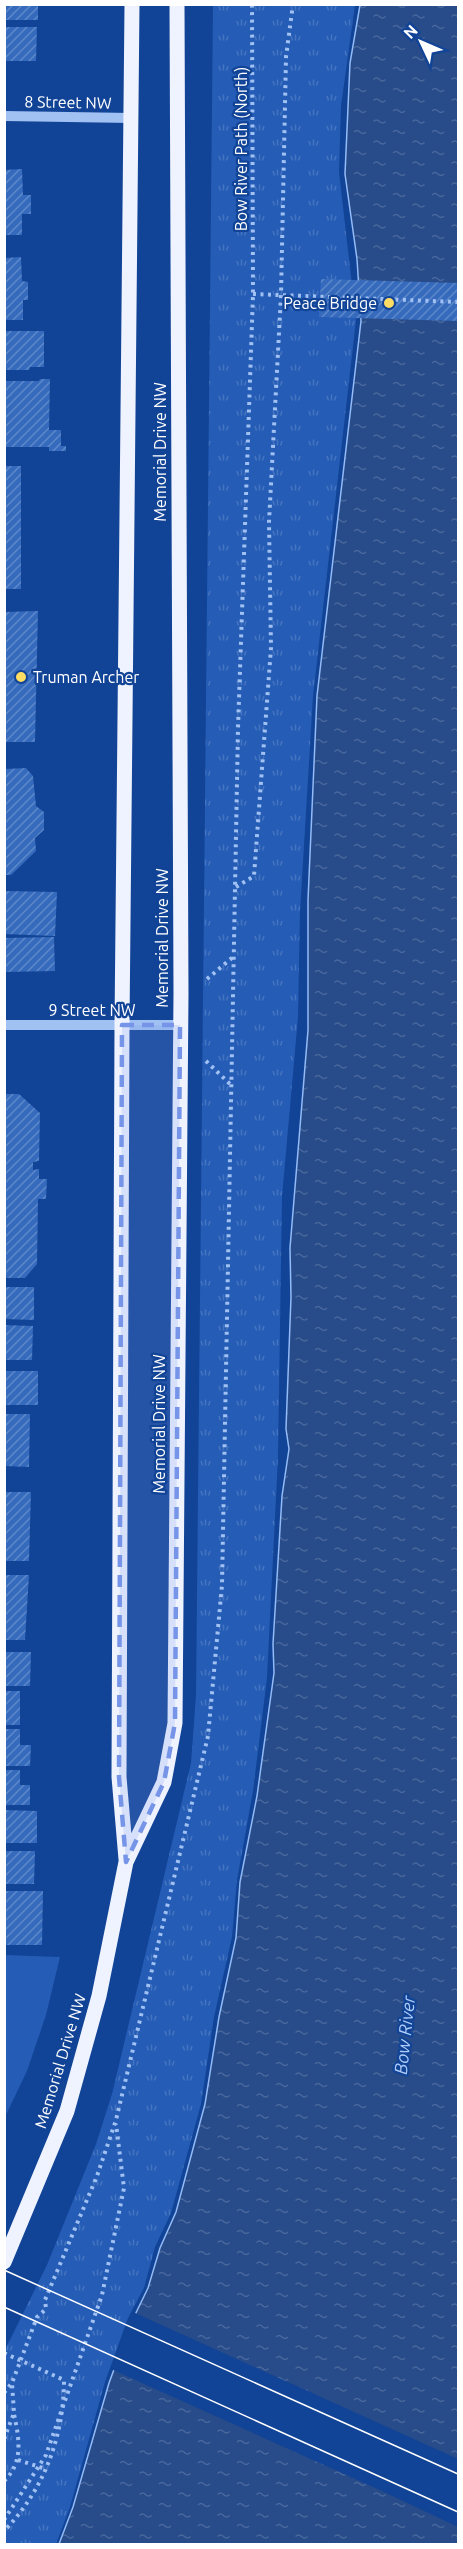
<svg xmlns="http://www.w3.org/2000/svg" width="463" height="2549" font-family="Ubuntu,sans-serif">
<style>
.grass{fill:#245cb6}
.park{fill:url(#park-tufts)}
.water{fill:url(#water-ripples);stroke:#93bbf7;stroke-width:1.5}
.pier{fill:#114396}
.building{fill:url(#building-hatch)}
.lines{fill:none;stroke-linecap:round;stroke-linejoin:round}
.path{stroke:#a1c1f3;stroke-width:4;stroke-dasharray:3 4.5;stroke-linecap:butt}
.minor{stroke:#a1c1f3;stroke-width:10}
.major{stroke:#eef3ff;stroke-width:15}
.tram{stroke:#fff;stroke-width:1.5}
.path-bridge{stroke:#a1c1f3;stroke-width:4;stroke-dasharray:3 4.5;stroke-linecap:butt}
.marked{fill:#7795e8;fill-opacity:0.2;stroke:#7795e8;stroke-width:4.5;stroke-dasharray:12 8;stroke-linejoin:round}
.poi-dot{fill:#ffdc64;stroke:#114396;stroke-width:2}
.labels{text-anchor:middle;stroke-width:4.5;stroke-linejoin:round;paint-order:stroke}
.street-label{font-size:16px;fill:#fff;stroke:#114396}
.poi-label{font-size:16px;fill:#fff;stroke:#114396;text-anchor:end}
.water-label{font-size:18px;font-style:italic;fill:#aeccfa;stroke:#114396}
</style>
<defs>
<pattern id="park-tufts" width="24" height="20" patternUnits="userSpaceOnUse" patternTransform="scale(1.5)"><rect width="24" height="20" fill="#245cb6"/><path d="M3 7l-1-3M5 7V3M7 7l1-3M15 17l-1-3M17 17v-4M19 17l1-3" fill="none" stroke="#4574c1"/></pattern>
<pattern id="water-ripples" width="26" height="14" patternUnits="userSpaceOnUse" patternTransform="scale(1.5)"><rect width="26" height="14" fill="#284c8a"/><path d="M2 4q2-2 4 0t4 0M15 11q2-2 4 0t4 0" fill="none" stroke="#48679c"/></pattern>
<pattern id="building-hatch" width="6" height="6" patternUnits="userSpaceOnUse" patternTransform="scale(1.5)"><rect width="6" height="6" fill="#356abd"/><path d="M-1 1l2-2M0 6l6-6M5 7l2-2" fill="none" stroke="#5d88ca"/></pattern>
</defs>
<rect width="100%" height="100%" fill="#114396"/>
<path class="grass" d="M5 1955 60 1957 46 2015 27 2071 5 2117Z"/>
<path class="park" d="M213 5H355L341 106 339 172 356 320 313 696 300 912 298 1017 282 1197 278 1457 267 1678 253 1791 237 1880 232 1937 214 2017 201 2104 171 2213 155 2247 144 2288 128 2318 105 2382 70 2507 56 2544H5L4 2352 47 2265 96 2144 112 2094 191 1763 196 1695Z"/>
<path class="water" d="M360 5H458V2544H59L73 2507 109 2383 132 2321 148 2288 160 2248 176 2212 205 2104 219 2017 236 1938 240 1882 257 1796 274 1673 273 1644 282 1496 289 1449 286 1429 291 1297 290 1248 308 1030V900L317 696 361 321 357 259 345 174 350 63Z"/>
<path class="pier" d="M133 2312 458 2459V2527L382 2491 111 2369Z"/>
<path class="building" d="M4 4H38V20H4Z
M4 27H37L36 61H4Z
M22 169 23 195H31V214H22V235H4V170Z
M21 257 22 281 28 282V300H23V320H4V258Z
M321 279 458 283V321L319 317Z
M5 331H44V367H30L29 370H5Z
M40 379H50L49 430H61V446H66V451H49V447H4V381H39Z
M4 466H21V589H4Z
M38 611 35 742H4V612Z
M26 768 33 776 36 806 44 812V830L35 838 36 851 11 875H4V769Z
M4 891 57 892 55 936 4 934Z
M54 937 55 971 4 972V938Z
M4 1094H19L40 1113 39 1161 33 1162V1170L39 1169V1179H47L46 1199H38L37 1264 25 1278H4Z
M4 1287H34V1320L4 1319Z
M4 1325 33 1326 32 1360H4Z
M4 1371H38V1405H4Z
M4 1414H30L29 1467 4 1466Z
M4 1492H31L29 1561H4Z
M4 1575H29L25 1640H4Z
M4 1652H31L30 1686H4Z
M4 1691H20V1725H4Z
M4 1729H20V1745H31L30 1766H4Z
M4 1770H20V1785H30V1805H4Z
M4 1810 37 1811V1843H4Z
M4 1851H35L34 1884H4Z
M4 1891H43L42 1945H4Z"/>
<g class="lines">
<path class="path" d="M253 294 458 302
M236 887 254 876 271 648 269 522 281 295 286 57 293 4
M207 979 233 957
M206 1061 231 1085
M4 2393 11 2384
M4 2439 14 2413 12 2383 37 2317 46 2309 45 2300 97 2176 116 2120 208 1736 222 1585 238 728 253 294 252 4
M18 2460 46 2469
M4 2481C24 2462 19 2438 14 2414
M4 2520 46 2455 102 2295 124 2188 116 2124"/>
<path class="minor" d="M4 116 132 118
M4 1025H180"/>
<path class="major" d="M126 1859 119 1777 122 1025 132 4
M4 2262 67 2111 99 1996 126 1862 164 1782 175 1723 181 993 177 4"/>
<path class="tram" d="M4 2270 458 2474
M4 2307 458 2512"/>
<path class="path-bridge" d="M4 2353 64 2380C64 2436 44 2490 4 2531"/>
</g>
<path class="marked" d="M122 1025H180L175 1723 164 1782 126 1862 119 1777Z"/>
<g class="poi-dot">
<circle cx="389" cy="303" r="6"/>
<circle cx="21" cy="677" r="6"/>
</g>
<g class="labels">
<g class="street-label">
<text transform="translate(68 102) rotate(1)" y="6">8 Street NW</text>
<text transform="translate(241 149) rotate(-90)" y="6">Bow River Path (North)</text>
<text transform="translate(160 452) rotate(-90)" y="6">Memorial Drive NW</text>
<text transform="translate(162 938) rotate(-90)" y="6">Memorial Drive NW</text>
<text x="92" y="1016">9 Street NW</text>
<text transform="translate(159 1424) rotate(-90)" y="6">Memorial Drive NW</text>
<text transform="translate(60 2061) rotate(-73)" y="6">Memorial Drive NW</text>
</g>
<g class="poi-label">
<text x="377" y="309">Peace Bridge</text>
<text x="33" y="683" text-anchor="start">Truman Archer</text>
</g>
<g class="water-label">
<text transform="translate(405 2035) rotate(-84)" y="6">Bow River</text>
</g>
</g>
<rect width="463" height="2549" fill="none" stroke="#ffffff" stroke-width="12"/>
<g transform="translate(421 42) rotate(314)" stroke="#114396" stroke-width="4.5" paint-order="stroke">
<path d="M0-4.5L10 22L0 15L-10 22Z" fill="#ffffff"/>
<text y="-9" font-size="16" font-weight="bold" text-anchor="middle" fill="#ffffff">N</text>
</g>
</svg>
